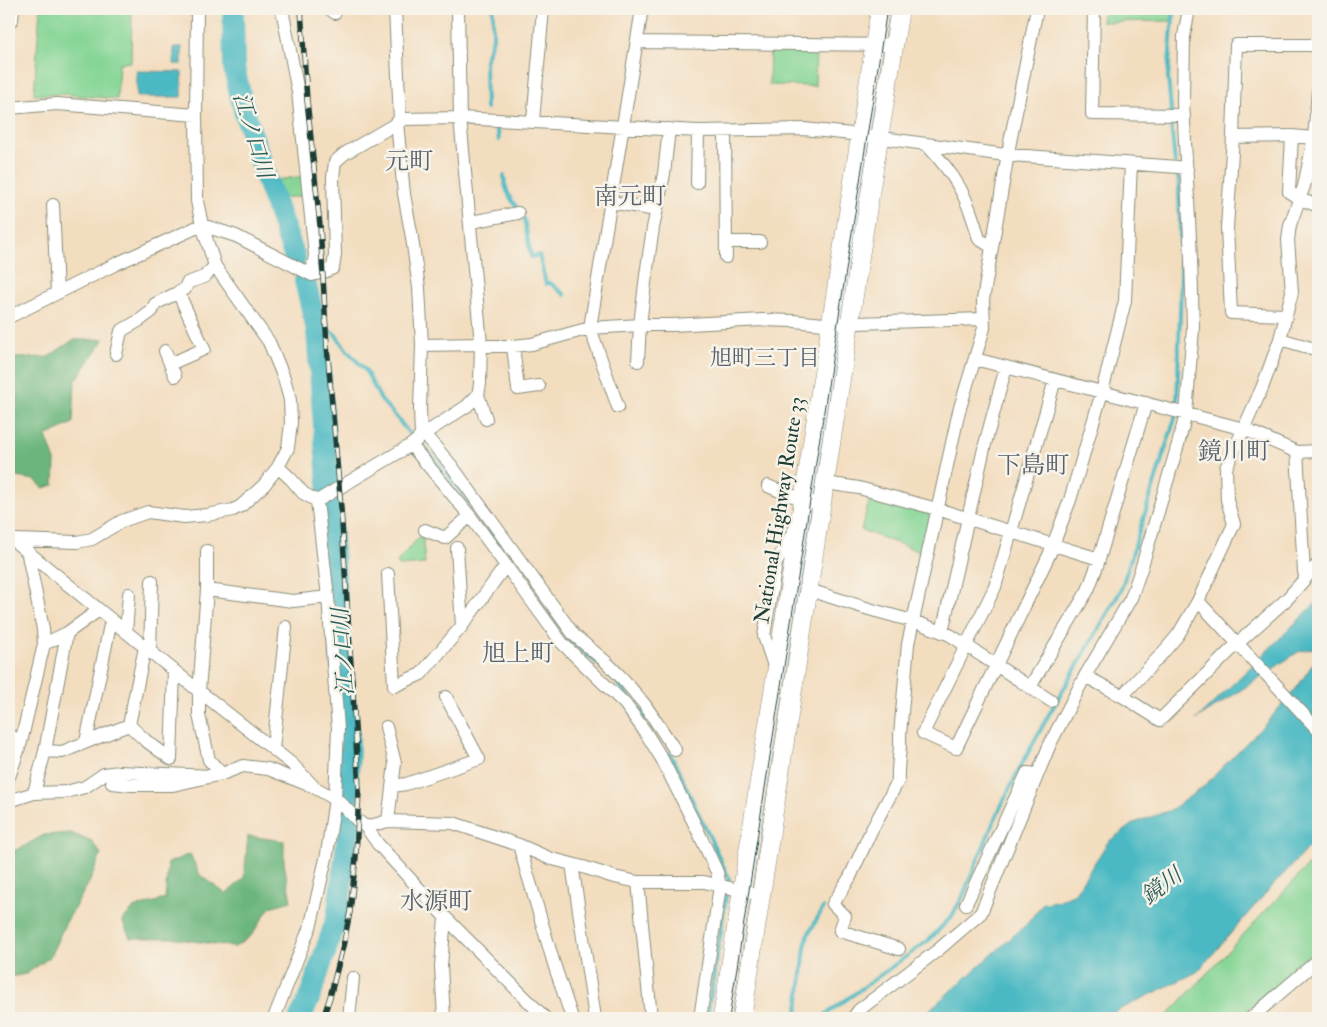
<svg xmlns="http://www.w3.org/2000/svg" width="1327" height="1027" font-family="'IM FELL Double Pica','Noto Serif JP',serif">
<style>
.green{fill:#85d595;stroke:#528964}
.forest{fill:#6cb67e;stroke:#467a59}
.water{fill:#4bb9c3;stroke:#357b7c}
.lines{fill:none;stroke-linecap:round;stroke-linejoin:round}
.stream{stroke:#4bb9c3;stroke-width:4}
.river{stroke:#4bb9c3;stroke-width:22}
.minor-casing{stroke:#898d7a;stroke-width:14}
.highway-casing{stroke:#898d7a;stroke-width:19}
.minor{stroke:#fff;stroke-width:12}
.highway{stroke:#fff;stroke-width:18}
.tram{stroke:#1f3d34;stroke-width:1}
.rail-casing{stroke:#1f3d34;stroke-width:5.5}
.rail{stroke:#f7f3e8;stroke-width:4;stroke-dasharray:11;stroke-linecap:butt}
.labels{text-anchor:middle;stroke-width:5;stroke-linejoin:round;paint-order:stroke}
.street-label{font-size:21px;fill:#1f3d34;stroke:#f7f3e8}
.water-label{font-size:22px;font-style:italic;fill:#2a5c58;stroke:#f7f3e8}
.neighbourhood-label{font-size:22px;fill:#58616d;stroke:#f7f3e8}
.quarter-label{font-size:24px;fill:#58616d;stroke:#f7f3e8}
</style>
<rect width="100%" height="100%" fill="#f7f3e8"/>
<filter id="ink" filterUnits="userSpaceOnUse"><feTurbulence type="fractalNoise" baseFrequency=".02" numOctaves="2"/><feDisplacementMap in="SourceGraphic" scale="10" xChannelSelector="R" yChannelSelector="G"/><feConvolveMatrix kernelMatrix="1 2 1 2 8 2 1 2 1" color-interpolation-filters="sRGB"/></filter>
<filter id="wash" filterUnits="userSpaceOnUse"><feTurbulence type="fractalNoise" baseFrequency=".0096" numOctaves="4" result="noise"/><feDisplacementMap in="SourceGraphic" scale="20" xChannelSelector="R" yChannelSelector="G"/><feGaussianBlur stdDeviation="1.12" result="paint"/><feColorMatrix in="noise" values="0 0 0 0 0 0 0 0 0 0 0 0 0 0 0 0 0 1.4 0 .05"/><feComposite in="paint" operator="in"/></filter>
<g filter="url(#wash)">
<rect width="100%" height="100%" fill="#f3ddbf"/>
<path class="green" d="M40 9H132L131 62 119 63 117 99 61 94 34 95Z
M1103 9H1173L1171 21 1102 22Z
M770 45 816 47 815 86 769 85Z
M304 176 305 196 281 198 271 181Z
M870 499 931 514 924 553 861 530Z
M419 537 423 538 425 564 399 566 397 562Z
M1318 855V947L1289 974 1238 1018H1165Z"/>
<path class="forest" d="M104 339 75 382 73 423 46 436 55 461 54 485 43 488 35 480 10 476 9 475V355L17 358 48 357 73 340Z
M71 833 92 842 101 854 90 881 64 926 50 957 26 974 9 977V852L21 848 44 835Z
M248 836 284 841V863L291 901 270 907 251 936 235 947 172 938H130L122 920 134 908 165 899 168 863 190 854 200 875 226 894 244 878Z"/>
<path class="water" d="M174 47H182V64H174Z
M137 71 182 72V97H137Z
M1318 601V647L1298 652 1196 720Z
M1318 656V837L1266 893 1197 972 1102 1018H920L1027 924 1043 903 1057 901 1075 893 1108 842 1134 823 1171 810 1203 787 1267 722 1298 686Z"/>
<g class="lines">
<path class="stream" d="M1175 9 1172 27 1168 77 1171 110V123L1175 163
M486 108 485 64 486 58 493 38V9
M496 128 498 132 499 140
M504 176C504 186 509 198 516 206
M524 218 531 257 539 255 546 284 550 283 565 295
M330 331 335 334 345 348 366 371 381 400 397 418 412 437 424 447 447 474 502 547
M550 613 569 640 595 661 616 681 637 706 649 722
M670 753 729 878 707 1018
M825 1015 929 940 952 916 962 898 994 821 1016 775 1048 716 1121 590 1175 418 1177 404 1181 281 1179 183 1177 170
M795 1018 798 1010 805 947 808 935 823 908"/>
<path class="river" d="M233 9 234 68 245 114 269 186 295 258
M300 1018 309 999 337 918 349 828 347 818 349 741 340 649 317 330 305 281"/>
</g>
</g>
<g filter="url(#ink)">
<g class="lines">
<defs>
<path id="minor" d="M282 9 298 92 315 255 312 275
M330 9 335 13
M395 9 400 121
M1094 9 1092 114 1184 115
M9 22 12 20 13 9
M637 42 894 45
M9 108 57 104 196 115
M533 121 543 9
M397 122 404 194 412 238 419 288 422 345 420 409 421 436
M725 131 726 257
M1292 136 1289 192 1300 199 1318 206
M1233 137 1227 228 1231 313 1286 315
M1314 138 1292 136 1233 137 1236 45H1309L1318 46
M926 144C956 176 968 197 979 239L992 247
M697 183 698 131
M611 202 650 209
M53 205 57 293
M471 222 518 213
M726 242H760
M9 317 118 263 202 225 236 236 312 275 324 272 333 268 335 255 333 177 335 162 344 154 404 119 460 118 698 131 804 129 861 135 998 154 1178 167 1187 169
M1280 339 1318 350
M422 345 481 344
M481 346H513L532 344 590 328 640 325H672L762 320 794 321 824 324 984 319
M513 346 518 389 539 386
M165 351 175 376
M116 354 121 331 140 320 152 311 155 304 185 289 187 283 204 277 215 266
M975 359 1244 429 1297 452 1304 572
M638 361 640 325 646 275 653 228 664 174 669 129
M170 364 204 349 178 292
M1055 380 995 587 923 733 956 748 1050 553 1070 500 1102 392 1125 301 1131 164
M478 395 486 419
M618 407 590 328 642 9
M424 434 451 465 574 635 605 661 624 680 645 705 675 750
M411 445 470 516 562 643 625 704 644 730 662 759 697 829 717 872 720 886 700 1018
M1297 452 1318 451
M278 467 291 479 303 493 317 501
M825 483 859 488 937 509 1099 559
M768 486 787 494 821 505
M317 501 411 445 424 434 467 406 478 395 480 384 481 344 460 118 458 9
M425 530 445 538 470 516
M13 540 199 691 292 764 314 787 340 802 358 821 366 827 378 844 445 917 545 1018
M15 540 77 542 92 539 122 521 148 512 184 517 207 515 233 510 241 506 264 485 278 467 288 448 291 423 290 400 284 378 269 342 215 266 202 225 197 201 196 115 197 9
M457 548 462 626
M27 550 43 629 44 644
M207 551V590L199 691V715L209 760 222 774
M388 574 394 686 421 674 462 626 506 565
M207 590 293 601 328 597
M809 590 869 609 916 622 950 635 1051 701
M1198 601 1318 730
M126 632 129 594
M942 632 985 444 1006 367
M150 652 152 581
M775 669 764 636 776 563 796 527
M1085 676 1122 696 1160 656 1178 635 1198 601 1234 524 1227 500 1226 468 1262 388 1280 339 1292 292 1288 240 1290 225 1304 186 1314 138 1318 91
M1030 687 1088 590 1097 566 1146 403
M1122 696 1160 720 1238 643 1287 599 1318 564
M129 725 145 740 171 759 174 671
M386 727 395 763 388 821
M9 735 21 742
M86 742 111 620
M273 749 286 627
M45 751 62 752 129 725 145 647
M9 777 21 742 44 644 67 633 99 610
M112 783 131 785H173L222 774 243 766 268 769 309 785
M393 786 406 784 479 759 446 697
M34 793 45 751 67 633
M9 801 34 793 66 792 85 787 104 774 119 772 213 776
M366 827 388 821 453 823 519 845 549 858 583 867 614 877 638 882H704L761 895
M519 845 554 964 572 1018
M572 864 595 1018
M638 882 651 1018
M966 904 1027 773 1037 774
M899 949 840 931 845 916 833 904 850 877 871 831 898 781C897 765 901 750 900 735L908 644 959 411 984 328 983 300 1010 142 1037 9
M274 1018 311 924 327 854 335 798 338 729 328 597 317 501
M349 1018 353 978
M444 1018 441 966 445 917
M853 1018 859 1010 938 950 981 913 1050 744 1085 676 1131 598 1142 566 1179 441 1186 414 1193 329 1191 258 1183 102 1184 36 1189 9
M1251 1018 1318 960"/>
<path id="highway" d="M722 1018 880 9
M742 1018 864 231 900 9"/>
</defs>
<use href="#minor" class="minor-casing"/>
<use href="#highway" class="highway-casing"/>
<use href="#minor" class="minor"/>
<use href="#highway" class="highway"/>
<path class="tram" d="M729 1018 887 9"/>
<defs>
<path id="rail" d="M301 9 307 100 320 226 327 346 341 508 359 789 356 857 350 912 344 942 330 997 323 1018"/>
</defs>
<use href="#rail" class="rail-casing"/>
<use href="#rail" class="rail"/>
</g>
</g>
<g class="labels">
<g class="street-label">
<text transform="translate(779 510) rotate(-81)" y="7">National Highway Route 33</text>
</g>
<g class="water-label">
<text transform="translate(254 135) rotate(73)" y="8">江ノ口川</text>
<text transform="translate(342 652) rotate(-94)" y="8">江ノ口川</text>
<text transform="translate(1161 885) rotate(-37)" y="8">鏡川</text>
</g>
<g class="neighbourhood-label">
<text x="765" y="365">旭町三丁目</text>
</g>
<g class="quarter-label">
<text x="409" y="169">元町</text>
<text x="630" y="204">南元町</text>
<text x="1234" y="459">鏡川町</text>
<text x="1033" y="473">下島町</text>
<text x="518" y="661">旭上町</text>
<text x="436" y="909">水源町</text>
</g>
</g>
<rect width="1327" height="1027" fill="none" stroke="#f7f3e8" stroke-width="30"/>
</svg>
